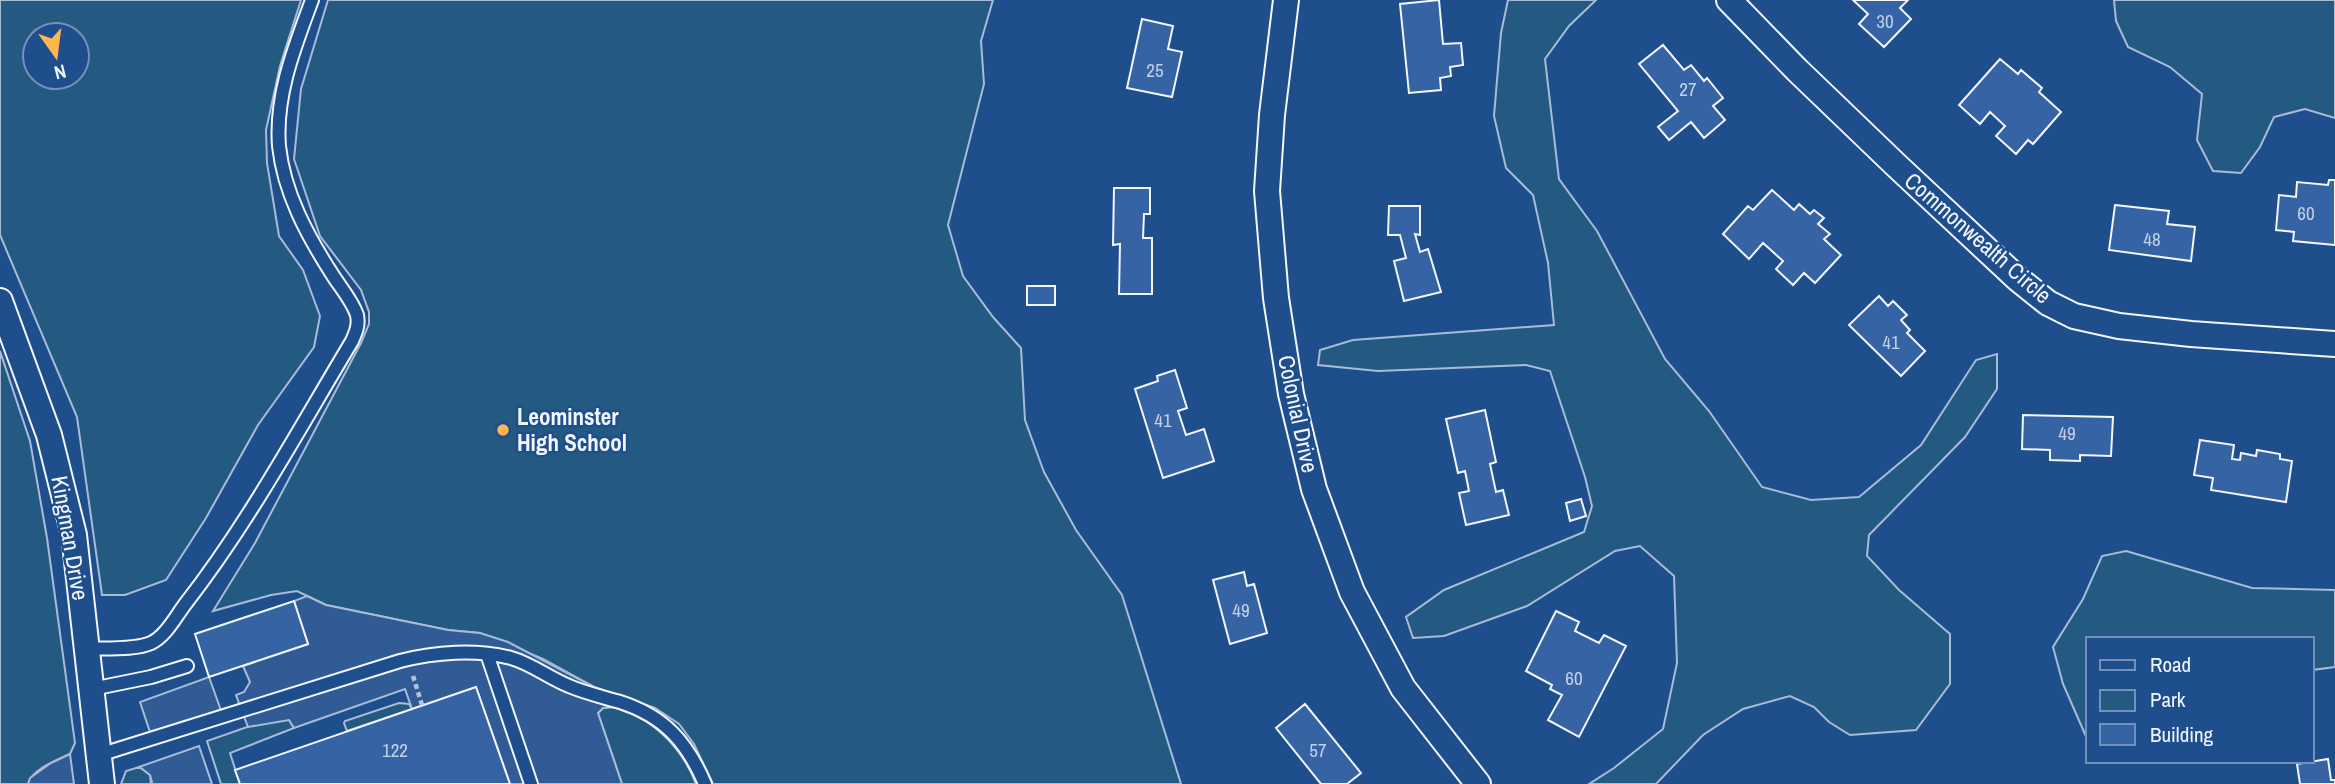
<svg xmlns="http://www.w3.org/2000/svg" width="2335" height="784" font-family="'Archivo Narrow',sans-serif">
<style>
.green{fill:#245a82;stroke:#a8bbd7;stroke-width:2;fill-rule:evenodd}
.parking{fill:#305b95;stroke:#a8bbd7;stroke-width:2}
.building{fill:#3563a3;stroke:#f2f6ff;stroke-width:2}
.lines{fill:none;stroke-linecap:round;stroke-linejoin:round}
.service-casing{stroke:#f2f6ff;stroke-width:16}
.minor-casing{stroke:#f2f6ff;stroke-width:28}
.path{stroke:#b3c4dc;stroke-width:4.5;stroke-dasharray:5 3.5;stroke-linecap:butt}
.service{stroke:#1f4e8c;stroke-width:12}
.minor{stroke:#1f4e8c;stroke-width:24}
.poi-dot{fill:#ffb74d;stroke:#1f4e8c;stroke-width:2.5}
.labels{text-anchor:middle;stroke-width:5;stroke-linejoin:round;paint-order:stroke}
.number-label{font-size:19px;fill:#c3d1e8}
.street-label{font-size:23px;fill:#f2f6ff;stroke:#1f4e8c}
.poi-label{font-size:23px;font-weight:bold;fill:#f2f6ff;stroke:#1f4e8c;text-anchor:start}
</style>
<rect width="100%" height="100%" fill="#1f4e8c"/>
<path class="green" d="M0 0H301L280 66 266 130 267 163 279 236 303 270 320 316 314 347 258 425 206 518 166 580 125 595H102L77 417 0 235ZM35 35H77V77H35Z
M328 0H993L981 41 984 84 948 225 963 276 993 317 1021 348 1025 420 1044 472 1076 530 1122 595 1181 784H713L694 744 679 724 655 708 594 687 543 659 480 633 448 630 326 605 297 591 271 595 213 611 255 543 361 343 369 324V312L361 290 320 236 294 159 301 89Z
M1508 0H1596L1569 26 1545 59 1559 179 1597 231 1665 359 1709 411 1762 487 1811 500 1859 497 1921 445 1976 360 1997 354V389L1965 437 1869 535 1867 556 1899 590 1950 634V684L1916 730 1850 735 1829 722 1814 707 1790 696 1743 709 1703 735 1656 784H1589L1614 768 1663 729 1677 663 1674 576 1640 546 1615 551 1527 606 1444 636 1413 638 1406 617 1444 590 1584 532 1592 506 1585 477 1550 371 1526 365 1378 371 1318 365 1320 350 1353 340 1554 325 1548 263 1533 195 1506 168 1494 116 1501 33Z
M2114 0H2335V118L2305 109 2274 117 2260 147 2241 173 2213 171 2197 140 2202 94 2170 67 2128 47 2116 21Z
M0 351 30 441 47 538 75 743 70 754C57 760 32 769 28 784H0Z
M2126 551 2252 588 2335 590V667L2312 670V639H2088V741L2063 684 2053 647 2083 599 2102 556Z
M399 703 409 704 412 709 347 731 344 723 345 721Z
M612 707C651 716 682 747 696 784H622L598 713 603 708Z
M281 720H289L294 728 230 753 240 784H221L207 741 250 726Z
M136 768H141L150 775 151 784H121L126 771Z"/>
<path class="parking" d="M307 596 326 605 448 630 480 633 508 642 594 687 614 694 612 707 603 708 598 713 622 784H510L476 687 412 709 405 689 294 728 289 720 248 727 236 695 244 692 250 682 243 666 308 644 294 601Z
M209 677 223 716 152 738 140 702Z
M199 746 212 784H149L152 782 150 775 141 768H136Z
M70 754 74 784H28L30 778 51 763Z"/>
<path class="building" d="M1439 0 1443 44 1461 43 1463 65 1450 67 1451 76 1440 78 1441 90 1409 93 1400 4Z
M1853 0H1908L1900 8 1911 19 1884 47 1859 24 1868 14Z
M1142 19 1173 26 1168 49 1182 52 1172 97 1127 88Z
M1663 45 1684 70 1691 65 1704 81 1707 78 1723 98 1713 106 1725 120 1704 138 1691 122 1669 140 1658 127 1678 111 1639 64Z
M2000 59 2018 74 2021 70 2042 88 2039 92 2061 112 2033 144 2028 140 2016 154 1996 136 2005 126 1990 112 1980 124 1959 105Z
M2329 180H2335V245L2293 241 2294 232 2276 230 2279 195 2296 197 2297 182 2328 185Z
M1114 188H1150V214H1144L1143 238H1152V294H1119L1120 244 1113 245Z
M1772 190 1794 210 1799 204 1810 214 1814 210 1824 218 1818 224 1830 234 1824 239 1841 255 1815 283 1804 273 1793 285 1776 269 1783 261 1763 243 1749 259 1723 234 1748 206 1753 210Z
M2115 205 2169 211 2167 224 2195 227 2191 261 2109 250Z
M1389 206H1420V235L1415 234 1420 252 1428 249 1441 292 1404 301 1394 261 1406 258 1400 235H1388Z
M1027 286H1055V305H1027Z
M1879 296 1888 306 1893 301 1907 315 1901 320 1910 330 1907 333 1925 351 1901 376 1849 325Z
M1175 370 1187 408 1178 411 1186 435 1204 429 1214 461 1163 478 1135 389 1158 381 1157 376Z
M1485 410 1496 462 1490 464 1496 492 1503 490 1509 515 1466 525 1459 493 1469 491 1465 471 1458 473 1446 419Z
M2023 415 2113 417 2111 456 2080 455V461L2050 460V450L2022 449Z
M2200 440 2234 445 2232 459 2240 460 2241 453 2256 456 2257 450 2280 454V459L2292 461 2286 502 2211 490 2213 478 2194 475Z
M1581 499 1586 516 1570 521 1566 503Z
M1244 572 1247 586 1254 584 1267 633 1230 644 1213 580Z
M294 601 308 644 209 677 195 634Z
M1556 611 1579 622 1575 631 1599 643 1604 635 1626 646 1579 737 1548 720 1562 695 1550 689 1552 685 1526 671Z
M476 687 510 784H240L235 770Z
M1305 704 1361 773 1347 784H1321L1276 728Z
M2328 759 2331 780H2335V784H2300L2297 764Z"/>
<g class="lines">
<defs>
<path id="service" d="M87 649C104 648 136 650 151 643 166 636 176 616 186 603 249 522 299 429 352 341 356 332 359 325 357 315 352 300 340 287 332 274 307 235 284 193 279 146 275 95 295 46 312 0
M487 654 531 784
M92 689 151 677 187 666
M99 755 400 661C435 652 476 649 511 658 532 664 549 678 569 686 585 693 603 697 620 702 664 716 687 742 705 784"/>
<path id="minor" d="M1286 0 1272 115 1267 191 1276 298 1291 394 1314 489 1352 592 1403 688 1478 784
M1729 0 1797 70 1897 166 2018 279 2048 303 2074 316 2119 326 2191 334 2335 344
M0 301 49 435 74 535 102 784"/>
</defs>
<use href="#service" class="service-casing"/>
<use href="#minor" class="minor-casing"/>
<path class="path" d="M413 676 422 705"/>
<use href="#service" class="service"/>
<use href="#minor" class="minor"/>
</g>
<circle class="poi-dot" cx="503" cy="430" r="7"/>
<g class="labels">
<g class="number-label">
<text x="1885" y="28">30</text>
<text x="1155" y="77">25</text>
<text x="1688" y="96">27</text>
<text x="2306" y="220">60</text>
<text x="2152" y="246">48</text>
<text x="1891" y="349">41</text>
<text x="1163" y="427">41</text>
<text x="2067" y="440">49</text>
<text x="1241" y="617">49</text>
<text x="1574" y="685">60</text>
<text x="395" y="757">122</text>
<text x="1318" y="757">57</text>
</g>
<g class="street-label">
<text transform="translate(1978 238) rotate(41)" y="8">Commonwealth Circle</text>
<text transform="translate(1298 414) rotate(78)" y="8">Colonial Drive</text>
<text transform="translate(70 538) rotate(80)" y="8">Kingman Drive</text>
</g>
<g class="poi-label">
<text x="517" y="425">Leominster<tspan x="517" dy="26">High School</tspan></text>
</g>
</g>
<rect x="2086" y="637" width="228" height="126" fill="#1f4e8c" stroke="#7391ba" stroke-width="2"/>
<rect x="2100" y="660" width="35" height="10" fill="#1f4e8c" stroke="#7391ba" stroke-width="2"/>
<text x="2150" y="672" font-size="21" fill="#f2f6ff">Road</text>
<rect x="2100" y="690" width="35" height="21" fill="#245a82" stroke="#7391ba" stroke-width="2"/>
<text x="2150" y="707" font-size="21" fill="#f2f6ff">Park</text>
<rect x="2100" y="724" width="35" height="21" fill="#3563a3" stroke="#7391ba" stroke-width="2"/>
<text x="2150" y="742" font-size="21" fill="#f2f6ff">Building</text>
<g transform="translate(56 56) rotate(166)"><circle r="33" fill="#1f4e8c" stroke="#7391ba" stroke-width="2"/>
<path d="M0-5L12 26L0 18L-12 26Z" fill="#ffb74d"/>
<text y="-10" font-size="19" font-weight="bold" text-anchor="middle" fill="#f2f6ff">N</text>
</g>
</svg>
